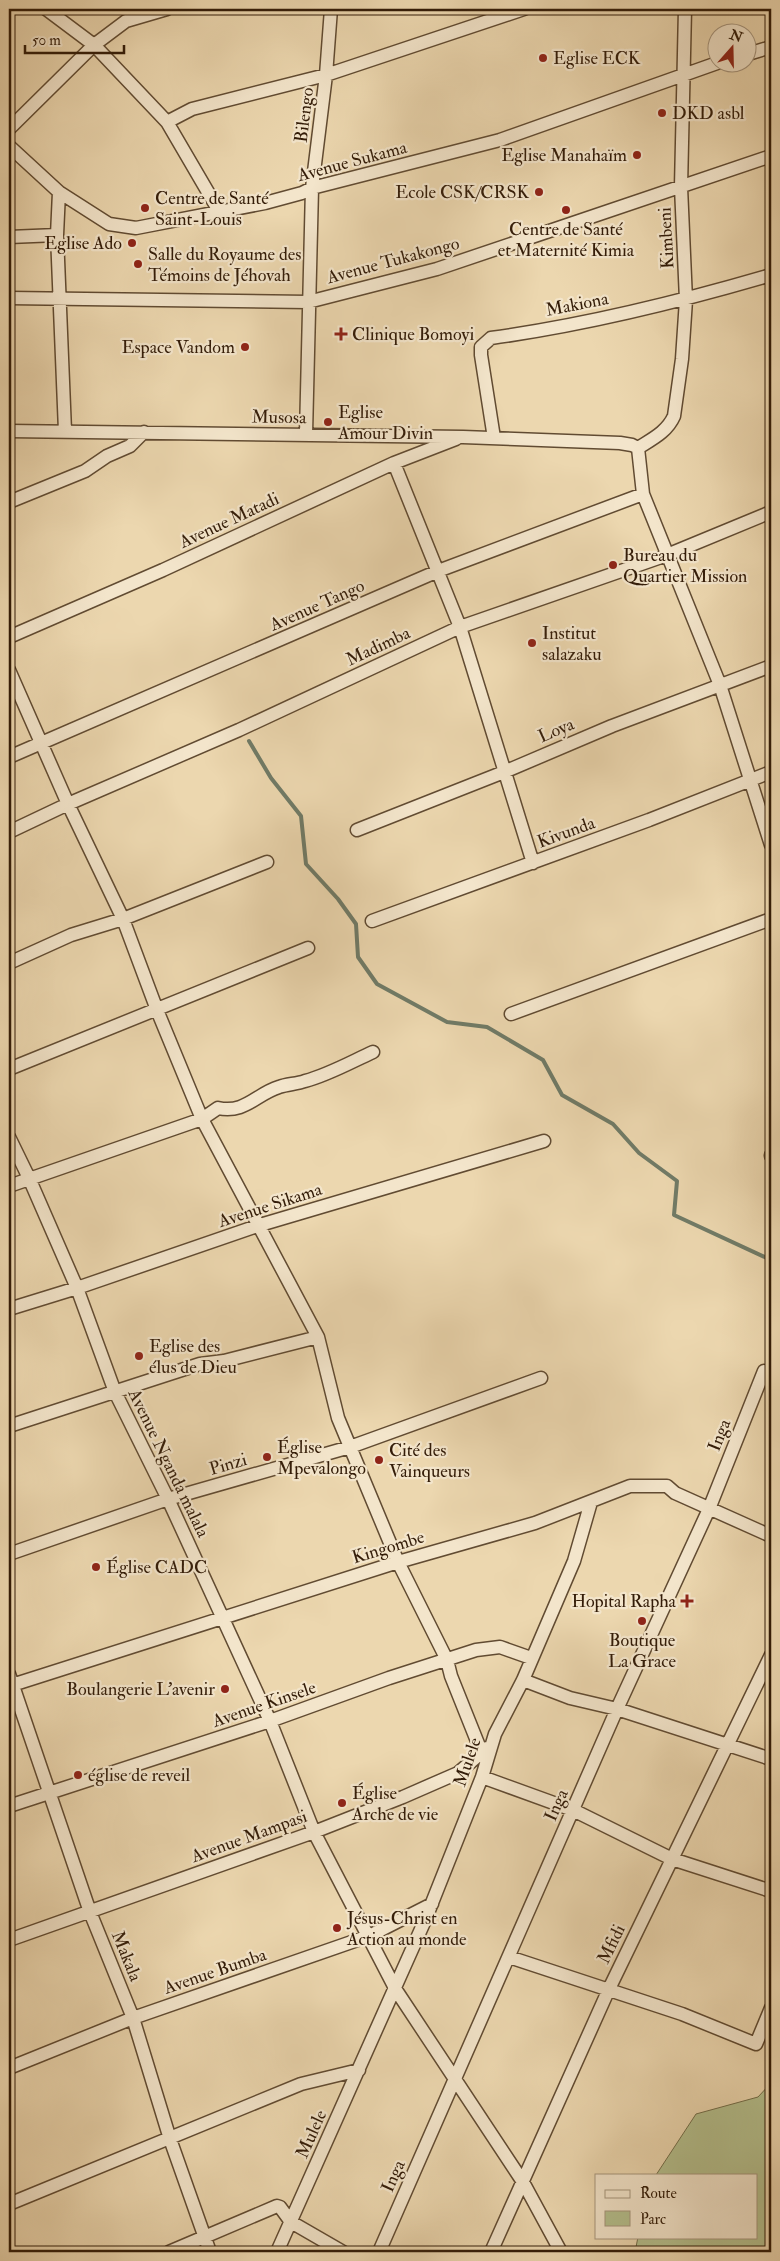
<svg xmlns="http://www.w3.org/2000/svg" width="780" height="2261" font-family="'IM FELL Double Pica',serif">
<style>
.green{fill:#b4bf8d;stroke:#746e4a}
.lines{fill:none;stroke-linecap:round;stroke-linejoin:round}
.stream{stroke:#707b67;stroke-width:4}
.minor-casing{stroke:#614b32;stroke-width:15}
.minor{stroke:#f3e5cb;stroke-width:12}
.poi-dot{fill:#8f2418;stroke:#f3e5cb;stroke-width:2}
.labels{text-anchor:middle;stroke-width:4.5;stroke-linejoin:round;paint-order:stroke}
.poi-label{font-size:18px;fill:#331c08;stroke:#f3e5cb;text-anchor:start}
.street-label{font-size:18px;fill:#331c08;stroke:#f3e5cb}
</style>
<rect width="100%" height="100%" fill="#ecd7af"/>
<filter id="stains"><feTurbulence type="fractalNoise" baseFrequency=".004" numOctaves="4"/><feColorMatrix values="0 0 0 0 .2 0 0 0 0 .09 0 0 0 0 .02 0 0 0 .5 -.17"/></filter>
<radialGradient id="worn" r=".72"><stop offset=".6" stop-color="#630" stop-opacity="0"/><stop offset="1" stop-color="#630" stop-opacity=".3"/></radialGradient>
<path class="green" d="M771 2083V2252H635L638 2237H756V2175H656L696 2114 758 2097Z"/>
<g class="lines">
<path class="stream" d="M249 741 271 778 301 816 306 864 338 899 356 924 358 957 377 984 447 1022 487 1027 543 1060 562 1095 613 1124 639 1153 677 1181 674 1215 771 1260"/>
<defs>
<path id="minor" d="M46 9 94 45 167 122 219 211
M748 54 771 47
M167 122 192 109 326 75 524 9
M9 129 94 45 126 21 167 9
M9 146 59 192 109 224 136 228 265 203 302 193 312 188 500 140 720 62
M59 192 57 235 65 431
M9 237 57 235
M9 298 308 302 437 269 771 156
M9 431 463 437 620 443 632 445 638 448
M306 434 312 188 326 75 331 9
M494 438 481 355V347L491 338C586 325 679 302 771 275
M638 448C652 439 667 432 674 416L682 359 686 300 681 187 685 9
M638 448 643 494 720 685 771 845
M394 463 460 627 533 863
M9 502 85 471 107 456 130 446 144 432
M9 637 163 570 394 463 456 439
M9 670 68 804 123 919 157 1010 202 1119 318 1337 338 1418 398 1562 447 1660 451 1676 481 1751
M9 757 438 571 643 494
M357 830 504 772 612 726 771 666
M9 832 68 804 239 730 460 627 667 555 771 512
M372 921 649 820 771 772
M9 963 71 935 123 919 267 862
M511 1014 771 919
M9 1069 308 948
M9 1137 29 1178 77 1288 115 1392 168 1499 270 1721 314 1832 396 1990 523 2182 561 2252
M771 1156V1155
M9 1186 202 1119 218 1108C245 1114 256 1094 279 1087 287 1084 297 1084 305 1081 328 1075 351 1062 373 1052
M9 1309 77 1288 260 1225 544 1141
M9 1426 200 1364 224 1361 318 1337
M9 1554 168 1499 350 1447 541 1378
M9 1674 90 1912 133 2018 170 2139 210 2252
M523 1680 570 1698 617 1709 771 1759
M9 1686 398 1562 535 1523 630 1486H667L675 1493 771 1536
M482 1777 573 1810 672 1859 771 1891
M9 1806 270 1721 389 1678 476 1650 500 1647 531 1658
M9 1940 314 1832 403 1797 458 1773 487 1748
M509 1957 682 2014 756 2044 771 2008
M9 2068 133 2018 369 1936 432 1904
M9 2204 301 2084 359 2070
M169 2252 277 2206 280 2207 291 2222 343 2252
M277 2252 426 1918 482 1777 495 1734 523 1680 574 1561 591 1502
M379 2252 617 1709 709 1509 764 1371 771 1377
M491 2252 609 1989 771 1655"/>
</defs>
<use href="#minor" class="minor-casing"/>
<use href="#minor" class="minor"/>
</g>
<g class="poi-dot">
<circle cx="543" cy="58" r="5"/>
<circle cx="662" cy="113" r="5"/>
<circle cx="637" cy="155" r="5"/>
<circle cx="539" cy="192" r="5"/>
<circle cx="145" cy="208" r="5"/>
<circle cx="566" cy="210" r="5"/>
<circle cx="132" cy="243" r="5"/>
<circle cx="138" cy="264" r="5"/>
<path d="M338.5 326.5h5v5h5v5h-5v5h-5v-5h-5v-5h5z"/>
<circle cx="245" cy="347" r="5"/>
<circle cx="328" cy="422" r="5"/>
<circle cx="613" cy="565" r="5"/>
<circle cx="532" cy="643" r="5"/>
<circle cx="139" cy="1356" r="5"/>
<circle cx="267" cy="1457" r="5"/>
<circle cx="379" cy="1460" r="5"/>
<circle cx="96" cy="1567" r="5"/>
<path d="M684.5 1593.5h5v5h5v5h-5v5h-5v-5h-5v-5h5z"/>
<circle cx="642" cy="1621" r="5"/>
<circle cx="225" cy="1689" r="5"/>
<circle cx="78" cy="1775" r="5"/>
<circle cx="342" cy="1803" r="5"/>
<circle cx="337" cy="1928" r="5"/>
</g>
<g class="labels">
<g class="poi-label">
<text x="553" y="64">Eglise ECK</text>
<text x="672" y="119">DKD asbl</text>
<text x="627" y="161" text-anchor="end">Eglise Manahaïm</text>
<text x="529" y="198" text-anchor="end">Ecole CSK/CRSK</text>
<text x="155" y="204">Centre de Santé<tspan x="155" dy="21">Saint-Louis</tspan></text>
<text x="566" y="235" text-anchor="middle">Centre de Santé<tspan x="566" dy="21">et Maternité Kimia</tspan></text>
<text x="122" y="249" text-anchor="end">Eglise Ado</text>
<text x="148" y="260">Salle du Royaume des<tspan x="148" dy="21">Témoins de Jéhovah</tspan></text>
<text x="352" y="340">Clinique Bomoyi</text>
<text x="235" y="353" text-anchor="end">Espace Vandom</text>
<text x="338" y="418">Eglise<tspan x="338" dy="21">Amour Divin</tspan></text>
<text x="623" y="561">Bureau du<tspan x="623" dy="21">Quartier Mission</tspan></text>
<text x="542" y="639">Institut<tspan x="542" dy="21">salazaku</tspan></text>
<text x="149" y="1352">Eglise des<tspan x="149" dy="21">élus de Dieu</tspan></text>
<text x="277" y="1453">Église<tspan x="277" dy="21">Mpevalongo</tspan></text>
<text x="389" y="1456">Cité des<tspan x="389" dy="21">Vainqueurs</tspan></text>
<text x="106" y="1573">Église CADC</text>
<text x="676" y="1607" text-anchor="end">Hopital Rapha</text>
<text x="642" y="1646" text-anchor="middle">Boutique<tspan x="642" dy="21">La Grace</tspan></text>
<text x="215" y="1695" text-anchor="end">Boulangerie L'avenir</text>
<text x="88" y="1781">église de reveil</text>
<text x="352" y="1799">Église<tspan x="352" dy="21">Arche de vie</tspan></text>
<text x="347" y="1924">Jésus-Christ en<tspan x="347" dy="21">Action au monde</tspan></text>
</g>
<g class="street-label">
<text transform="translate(304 115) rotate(-83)" y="6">Bilengo</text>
<text transform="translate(352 161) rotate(-15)" y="6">Avenue Sukama</text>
<text transform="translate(666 238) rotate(-93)" y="6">Kimbeni</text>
<text transform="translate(393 260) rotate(-15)" y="6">Avenue Tukakongo</text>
<text transform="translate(577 304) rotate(-11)" y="6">Makiona</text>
<text transform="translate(279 417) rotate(1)" y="6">Musosa</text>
<text transform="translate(229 520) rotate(-25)" y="6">Avenue Matadi</text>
<text transform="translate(317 605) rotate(-24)" y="6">Avenue Tango</text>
<text transform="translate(378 646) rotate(-25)" y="6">Madimba</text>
<text transform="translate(556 730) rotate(-23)" y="6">Loya</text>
<text transform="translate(566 832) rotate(-20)" y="6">Kivunda</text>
<text transform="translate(270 1205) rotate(-18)" y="6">Avenue Sikama</text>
<text transform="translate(719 1435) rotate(-68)" y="6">Inga</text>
<text transform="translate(169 1463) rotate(64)" y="6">Avenue Nganda malala</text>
<text transform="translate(228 1464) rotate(-16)" y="6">Pinzi</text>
<text transform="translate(388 1547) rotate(-17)" y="6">Kingombe</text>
<text transform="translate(264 1704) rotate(-19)" y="6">Avenue Kinsele</text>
<text transform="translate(467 1762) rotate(-71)" y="6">Mulele</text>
<text transform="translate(556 1805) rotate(-66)" y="6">Inga</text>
<text transform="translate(249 1836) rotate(-20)" y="6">Avenue Mampasi</text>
<text transform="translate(611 1944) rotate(-64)" y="6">Mfidi</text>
<text transform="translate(127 1956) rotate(68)" y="6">Makala</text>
<text transform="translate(215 1971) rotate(-19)" y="6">Avenue Bumba</text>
<text transform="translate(311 2134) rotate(-66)" y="6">Mulele</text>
<text transform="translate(393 2176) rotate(-66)" y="6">Inga</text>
</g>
</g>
<rect width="780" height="2261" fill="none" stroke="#ecd7af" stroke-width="30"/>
<rect x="10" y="10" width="760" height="2241" fill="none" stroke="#331c08" stroke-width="2.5"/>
<rect x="15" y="15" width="750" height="2231" fill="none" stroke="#331c08"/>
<rect x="595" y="2174" width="162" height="65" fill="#f3e5cb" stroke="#a6957d"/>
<rect x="605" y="2190" width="25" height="8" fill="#f3e5cb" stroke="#a6957d"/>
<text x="640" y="2198" font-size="15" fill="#331c08">Route</text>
<rect x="605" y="2211" width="25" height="15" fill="#b4bf8d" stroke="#a6957d"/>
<text x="640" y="2224" font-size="15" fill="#331c08">Parc</text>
<g transform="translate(732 48) rotate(20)"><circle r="24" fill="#f3e5cb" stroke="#a6957d"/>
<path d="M0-4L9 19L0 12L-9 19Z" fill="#8f2418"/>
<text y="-8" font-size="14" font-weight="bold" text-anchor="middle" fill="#331c08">N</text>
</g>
<path d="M25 45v8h99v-8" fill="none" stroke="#331c08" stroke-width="2.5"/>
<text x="32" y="45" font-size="15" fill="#331c08" stroke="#f3e5cb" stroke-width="4" paint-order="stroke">50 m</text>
<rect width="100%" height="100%" filter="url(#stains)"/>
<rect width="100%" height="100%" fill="url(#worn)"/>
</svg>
